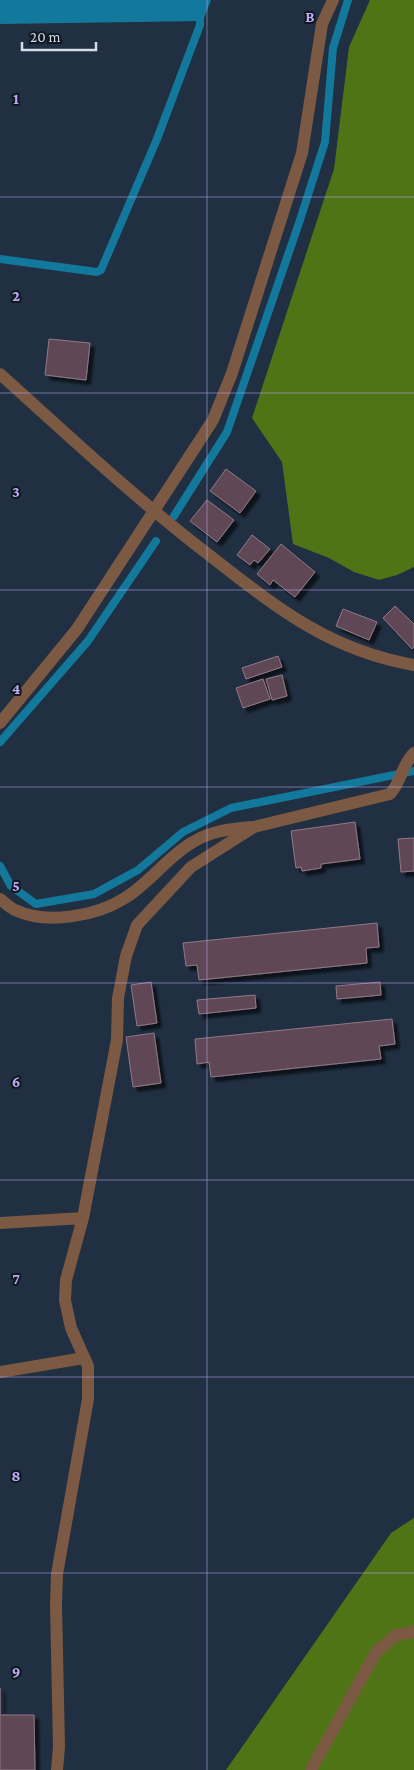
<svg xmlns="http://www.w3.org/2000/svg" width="414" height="1770" font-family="'Crimson Pro',serif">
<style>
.forest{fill:#4f7416}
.water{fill:#13799c}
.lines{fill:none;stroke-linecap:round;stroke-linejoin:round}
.stream{stroke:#13799c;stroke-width:8}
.building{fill:#5f4755;stroke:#927887;filter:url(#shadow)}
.minor{stroke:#7b5943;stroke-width:12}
.grid{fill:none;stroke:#bbaaf6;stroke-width:1;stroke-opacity:0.55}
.grid-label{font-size:16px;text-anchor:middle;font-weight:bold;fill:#bbaaf6;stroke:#10171f;stroke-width:4;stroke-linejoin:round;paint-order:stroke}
</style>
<defs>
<filter id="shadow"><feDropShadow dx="4.5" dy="4.5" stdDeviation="1" flood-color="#0009"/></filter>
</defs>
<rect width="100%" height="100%" fill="#202f41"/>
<path class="forest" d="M370 0H414V567L397 575 379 580 354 572 329 558 293 544 282 462 252 418 334 169 349 47Z
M414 1518V1770H226L391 1533Z"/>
<path class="water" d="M0 0H211L203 21 0 24Z"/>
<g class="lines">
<path class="stream" d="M0 259 97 272 101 270 157 139 200 25V12
M174 516 227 432 299 223 325 142 333 48 348 0
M0 742 88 641 156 541
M0 866 11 886 36 904 94 894 138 870 183 832 231 808 414 771"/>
</g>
<path class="building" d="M49 339 90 343 86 380 45 375Z
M226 469 256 491 240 513 210 491Z
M207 500 234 520 217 542 190 521Z
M252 535 270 549 258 563 254 560 250 565 237 555Z
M281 544 315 572 295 597 273 580 270 585 257 574Z
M395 606 414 624V647L412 649 383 618Z
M343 609 377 622 369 640 336 626Z
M278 656 282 667 246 679 242 668Z
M282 675 287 696 272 700 266 679Z
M263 679 270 699 243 708 236 688Z
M355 822 360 859 321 864V868L302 871 301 867 296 868 291 831Z
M414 838V871L401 872 398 839Z
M377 923 379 947 366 948 367 963 199 980 197 965 186 966 183 943Z
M151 982 157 1023 137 1026 131 985Z
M380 982 381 995 337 999 336 986Z
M255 995 256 1008 199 1014 197 1000Z
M392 1019 395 1044 379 1046 381 1059 211 1077 209 1062 197 1064 195 1039Z
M154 1033 161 1083 133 1087 126 1037Z
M0 1688V1715H34L35 1770H0Z"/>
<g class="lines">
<path class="minor" d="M0 374C69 436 136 499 209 555 276 607 328 650 414 665
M0 723 77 629 213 420 232 373 302 153 322 24 333 0
M0 899C5 903 10 908 15 910 47 925 97 916 125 898 150 883 168 856 193 842 211 831 230 829 251 827
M0 1223 83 1218
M0 1372 84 1358
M57 1770 59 1747 56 1604 57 1574 88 1399V1366L71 1328 65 1300 66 1280 83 1218 117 1040 118 998 126 956 137 925 191 867 254 827 390 794C402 781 401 766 414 753
M311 1770 376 1652 396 1635 414 1632"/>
</g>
<path class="grid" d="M207 0V1770M0 197H414M0 393H414M0 590H414M0 787H414M0 983H414M0 1180H414M0 1377H414M0 1573H414"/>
<g class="grid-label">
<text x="310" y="22">B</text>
<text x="16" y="104">1</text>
<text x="16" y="301">2</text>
<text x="16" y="497">3</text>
<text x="16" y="694">4</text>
<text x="16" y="891">5</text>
<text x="16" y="1087">6</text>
<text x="16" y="1284">7</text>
<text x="16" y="1481">8</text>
<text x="16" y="1677">9</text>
</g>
<path d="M22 42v8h74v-8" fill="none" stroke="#d3dce8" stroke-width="2.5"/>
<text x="30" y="42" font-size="15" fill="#d3dce8" stroke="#10171f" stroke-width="4" paint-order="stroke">20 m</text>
</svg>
